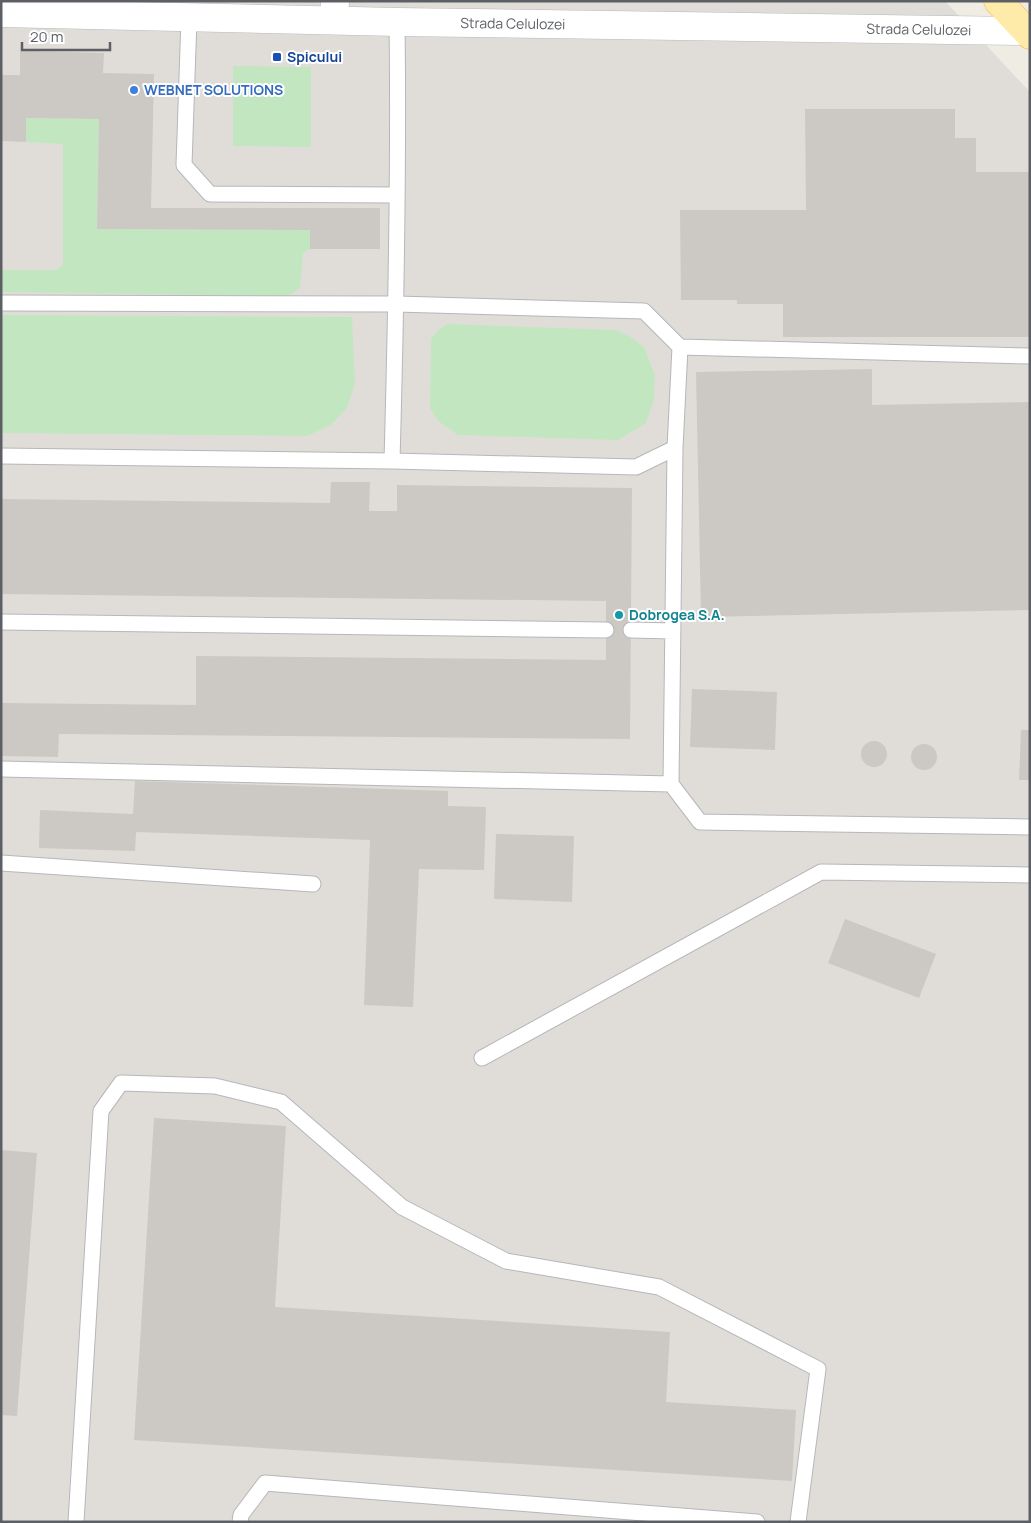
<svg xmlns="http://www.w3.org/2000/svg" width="1031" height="1523" font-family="Manrope,sans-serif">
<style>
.industrial{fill:#e0ddd8}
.green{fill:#c2e7c0}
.building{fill:#ccc8c3}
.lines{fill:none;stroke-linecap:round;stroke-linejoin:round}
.lane-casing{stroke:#b4b7bb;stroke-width:17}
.street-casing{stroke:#b4b7bb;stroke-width:29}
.secondary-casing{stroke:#b5b9be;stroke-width:29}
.primary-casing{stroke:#f4bd57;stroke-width:29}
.lane{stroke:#fff;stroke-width:15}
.street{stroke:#fff;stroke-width:28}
.secondary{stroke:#fff;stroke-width:28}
.primary{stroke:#ffeba9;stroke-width:28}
.transit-dot{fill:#1a4fb4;stroke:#fff;stroke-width:2}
.shop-dot{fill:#3f7fe0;stroke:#fff;stroke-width:2}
.culture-dot{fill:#0f9aa8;stroke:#fff;stroke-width:2}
.labels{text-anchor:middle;stroke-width:4;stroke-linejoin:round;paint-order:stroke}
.street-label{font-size:14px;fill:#5c6065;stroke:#fff}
.transit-label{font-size:14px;font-weight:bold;fill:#164399;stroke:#fff;text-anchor:start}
.shop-label{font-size:14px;font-weight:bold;fill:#366cbe;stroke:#fff;text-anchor:start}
.culture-label{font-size:14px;font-weight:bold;fill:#0d838f;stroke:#fff;text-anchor:start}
</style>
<rect width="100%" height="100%" fill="#efece4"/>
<path class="industrial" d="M1 1H945L1030 92V1522H1Z"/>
<path class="green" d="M233 66 311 67V147L233 146Z
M26 118 99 119 97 229 310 230V249L303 253 300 288 288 296 1 292V270H56L63 264V144L26 142Z
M1 315 352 317 355 383 347 408 331 425 307 436 1 433Z
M448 324 617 330 629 336 644 347 655 375 654 400 646 423 618 440 458 435 438 421 430 408 431 339 438 330Z"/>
<path class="building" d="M20 51 104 53 103 73 154 74 151 208H380V249H310V230L97 229 99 119 26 118V142L1 141V75H20Z
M805 109H955V138H976V172H1030V337H783V304H737V300H681L680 210H806Z
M872 369V405L1030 402V610L701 617 696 372Z
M331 482H370L369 511H397V485L632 488 630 739 59 734 58 757 1 756V703L196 705V656L606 660V601L1 594V499L330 503Z
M692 689 777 692 775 750 690 747Z
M1021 730H1030V780H1019Z
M861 754a13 13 0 1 1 26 0a13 13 0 1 1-26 0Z
M911 757a13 13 0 1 1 26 0a13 13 0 1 1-26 0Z
M135 781 448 791V806L486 807 484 870 419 869 413 1007 364 1005 370 840 136 832 135 851 39 848 40 810 133 814Z
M496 834 574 836 572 902 494 899Z
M845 919 936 954 919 998 828 963Z
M154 1118 286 1126 275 1307 670 1332 666 1402 796 1410 792 1481 134 1440Z
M1 1150 37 1153 17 1416 1 1415Z"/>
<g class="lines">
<defs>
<path id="lane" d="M189 18 184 165 210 194 397 195
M1 303 397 304 644 311 680 347 1030 356
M675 448 671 784 700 822 1030 827
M1 456 392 461 636 467 675 448 680 347
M392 461C396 315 399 168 397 22
M1 622 606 630
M631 630 673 631
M1 769 671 784
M1 863 313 884
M482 1058 821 872 1030 875
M76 1522 101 1111 121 1083 215 1086 281 1102 402 1207 506 1261 659 1287 818 1369 798 1522
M240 1522 241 1515 265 1483 757 1522"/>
<path id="street" d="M334 20 335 1"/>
<g id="secondary">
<path id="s1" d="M1 13 397 22 1026 31"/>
</g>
<path id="primary" d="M998 1 1030 35"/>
</defs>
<use href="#lane" class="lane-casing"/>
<use href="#street" class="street-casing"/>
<use href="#secondary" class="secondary-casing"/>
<use href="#primary" class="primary-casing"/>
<use href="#lane" class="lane"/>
<use href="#street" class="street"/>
<use href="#secondary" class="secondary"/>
<use href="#primary" class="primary"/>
</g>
<rect class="transit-dot" x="272" y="52" width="10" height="10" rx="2.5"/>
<circle class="shop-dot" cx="134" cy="90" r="5"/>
<circle class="culture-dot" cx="619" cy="615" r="5"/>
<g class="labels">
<g class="street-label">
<text dy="5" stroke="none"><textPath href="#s1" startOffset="512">Strada Celulozei</textPath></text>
<text dy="5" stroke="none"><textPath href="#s1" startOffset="918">Strada Celulozei</textPath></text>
</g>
<g class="transit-label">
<text x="287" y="62">Spicului</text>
</g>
<g class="shop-label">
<text x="144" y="95">WEBNET SOLUTIONS</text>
</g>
<g class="culture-label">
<text x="629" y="620">Dobrogea S.A.</text>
</g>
</g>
<rect width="1031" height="1523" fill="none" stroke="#5c6065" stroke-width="5"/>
<path d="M22 42v8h88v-8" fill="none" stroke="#5c6065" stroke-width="2.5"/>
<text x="30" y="42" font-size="15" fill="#5c6065" stroke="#ffffff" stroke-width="4" paint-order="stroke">20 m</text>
</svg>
